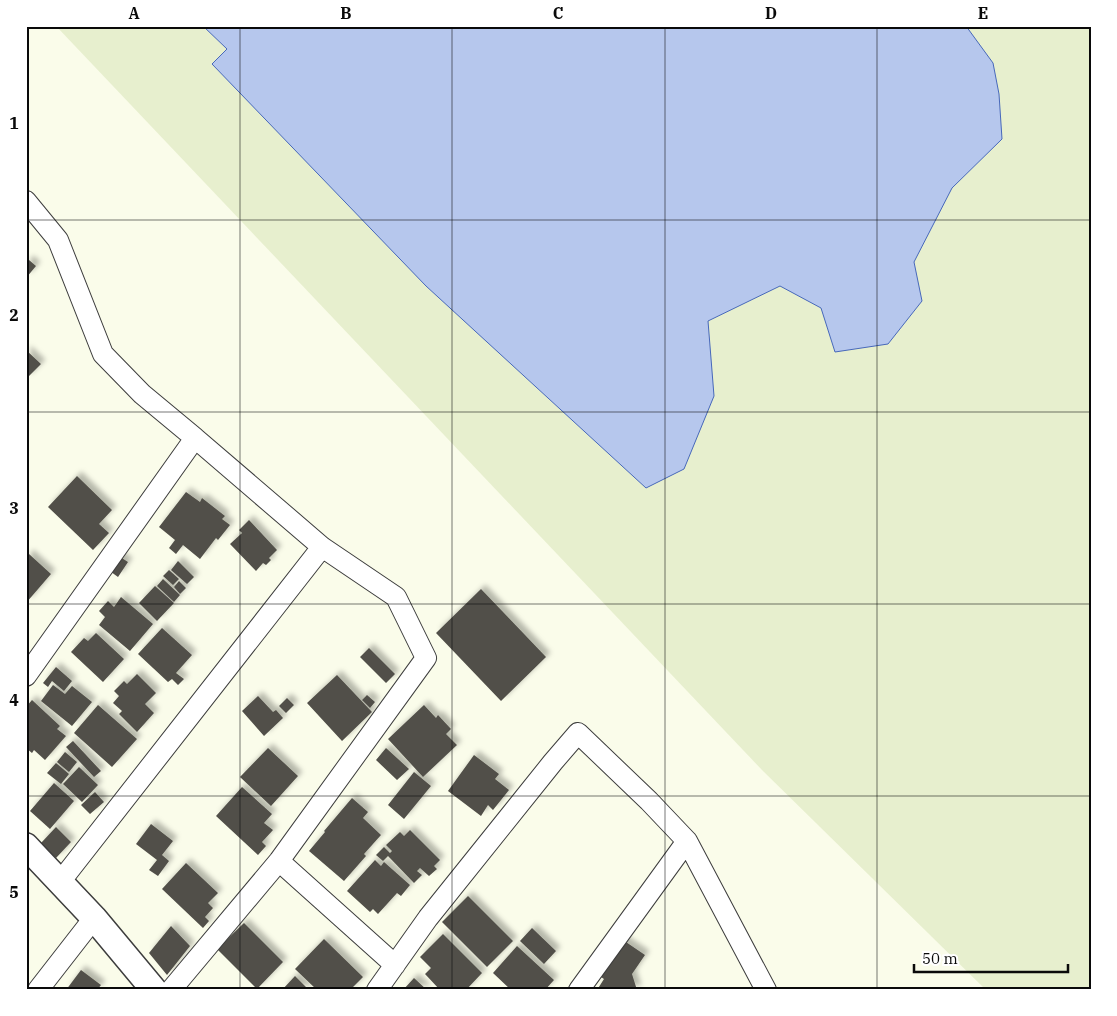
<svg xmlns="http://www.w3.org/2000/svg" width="1117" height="1016" font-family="'IBM Plex Serif',serif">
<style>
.farmland{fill:#e7efce}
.water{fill:#b6c7ed;stroke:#4768ba}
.building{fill:#514f48;filter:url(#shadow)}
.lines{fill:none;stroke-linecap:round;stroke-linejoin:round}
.minor-casing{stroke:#3d3d3d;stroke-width:22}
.tertiary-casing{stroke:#3d3d3d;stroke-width:28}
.minor{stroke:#fff;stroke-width:20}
.tertiary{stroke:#fff;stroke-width:25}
.grid{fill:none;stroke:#0a0a0a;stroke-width:1;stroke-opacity:0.55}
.neatline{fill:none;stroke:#0a0a0a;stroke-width:2}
.grid-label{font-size:16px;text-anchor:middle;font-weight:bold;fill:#0a0a0a}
</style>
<defs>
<filter id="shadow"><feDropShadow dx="4.5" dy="-4.5" stdDeviation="2.5" flood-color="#0004"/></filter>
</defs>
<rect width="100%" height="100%" fill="#fafcea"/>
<path class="farmland" d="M56 26H1091V990H986L762 770Z"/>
<path class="water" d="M203 26H966L993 63 999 94 1002 139 952 188 914 262 922 301 888 344 835 352 821 308 780 286 708 321 714 396 684 469 646 488 426 286 212 64 227 49Z"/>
<path class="building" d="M29 260 36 266 26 278V263Z
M26 350 41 364 26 379Z
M77 476 112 510 99 524 109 533 93 550 48 507Z
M186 492 200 502 202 498 225 516 222 519 230 525 218 540 216 538 200 559 183 545 176 554 169 548 175 540 159 527Z
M249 520 277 550 269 558 271 560 266 565 263 563 256 571 230 544 242 533 239 530Z
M29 554 51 574 26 603V558Z
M117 555 128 562 118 577 107 569Z
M178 561 194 577 187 584 171 570Z
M169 570 179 579 173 585 163 576Z
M163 579 180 595 174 602 157 586Z
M179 581 186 588 180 594 174 587Z
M155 586 174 603 157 621 139 603Z
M481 589 546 657 501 701 436 633Z
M121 597 153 624 130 651 99 625 105 617 99 611 108 601 114 607Z
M162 628 192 655 176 673 184 679 178 685 172 679 168 682 138 654Z
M96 633 124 659 103 682 71 652 84 638 88 641Z
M369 648 395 674 386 683 360 657Z
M56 667 72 681 64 691 52 681 48 687 43 683Z
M137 674 156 693 145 704 154 713 137 732 119 714 122 711 113 703 119 696 114 691 124 681 127 684Z
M337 675 372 712 342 741 307 703Z
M53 685 65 694 72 686 92 702 72 726 41 701Z
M367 695 375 702 370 708 362 700Z
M258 696 273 712 276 710 283 718 264 736 242 711Z
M287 698 294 705 286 713 279 706Z
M32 700 60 726 57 729 66 736 45 760 34 750 32 753 26 748V707Z
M98 705 137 739 112 767 74 733Z
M424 705 436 718 438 715 451 729 446 734 457 745 423 777 388 739Z
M73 741 101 771 94 777 66 747Z
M268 748 298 776 271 806 240 777Z
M386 748 409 769 397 780 376 760Z
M65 752 77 762 69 772 57 762Z
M474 755 499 774 495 779 509 790 493 810 488 805 481 816 448 791Z
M56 763 69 774 61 784 47 773Z
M79 767 98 785 82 802 63 784Z
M414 772 431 786 404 819 388 805Z
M54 783 74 801 50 829 30 811Z
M242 787 272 814 264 823 273 830 262 842 266 846 258 855 216 816Z
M95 792 104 802 90 814 81 805Z
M352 798 368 812 363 818 381 835 364 854 366 856 344 881 309 851 325 832 324 831Z
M151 824 173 841 162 855 169 861 158 876 149 870 157 860 136 844Z
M56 827 71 842 56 858 41 843Z
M410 830 440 860 434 866 437 869 429 876 420 868 417 871 422 875 414 883 388 856 383 861 376 855 384 847 390 853 392 851 386 845 400 832 404 836Z
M375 860 381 866 384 862 410 885 401 896 397 893 378 914 373 909 370 912 347 891Z
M186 863 218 893 208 903 213 908 205 917 209 921 203 928 162 889Z
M468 896 513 941 487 967 442 922Z
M244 923 283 962 257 989 217 949Z
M171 926 190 946 167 975 149 953Z
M532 928 556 951 544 964 520 941Z
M443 934 482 973 466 990H440L425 974 431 968 420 957Z
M620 938 645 955 632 974 637 990H597L604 979 595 973Z
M324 939 363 977 350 990H317L295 969Z
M517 946 554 980 545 990H511L493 973Z
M81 970 101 985 97 990H66Z
M295 976 309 990H282Z
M414 978 427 990H403Z"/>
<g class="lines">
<defs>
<path id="minor" d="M26 201 58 240 103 354 142 394 195 438 26 676
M279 861 395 965
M60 882 322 547
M38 990 94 918
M171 990 279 861 426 658 396 597 322 547 195 438
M377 990 428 918 553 762 578 733 649 801 687 841 766 990
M579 990 687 841"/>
<path id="tertiary" d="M26 846 94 918 154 990"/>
</defs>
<use href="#minor" class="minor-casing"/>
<use href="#tertiary" class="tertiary-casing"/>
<use href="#minor" class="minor"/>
<use href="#tertiary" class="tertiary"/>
</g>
<path class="grid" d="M240 26V990M452 26V990M665 26V990M877 26V990M26 220H1091M26 412H1091M26 604H1091M26 796H1091"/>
<rect width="1117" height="1016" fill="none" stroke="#ffffff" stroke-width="55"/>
<path d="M914 964v8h154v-8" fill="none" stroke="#0a0a0a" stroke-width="2.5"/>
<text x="922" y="964" font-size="15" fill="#0a0a0a" stroke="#ffffff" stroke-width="4" paint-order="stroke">50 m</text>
<rect x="28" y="28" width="1062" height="960" class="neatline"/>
<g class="grid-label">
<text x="134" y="19">A</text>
<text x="346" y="19">B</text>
<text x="558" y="19">C</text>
<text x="771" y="19">D</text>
<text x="983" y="19">E</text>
<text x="14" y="129">1</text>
<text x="14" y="321">2</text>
<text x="14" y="514">3</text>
<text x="14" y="706">4</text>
<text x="14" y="898">5</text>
</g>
</svg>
